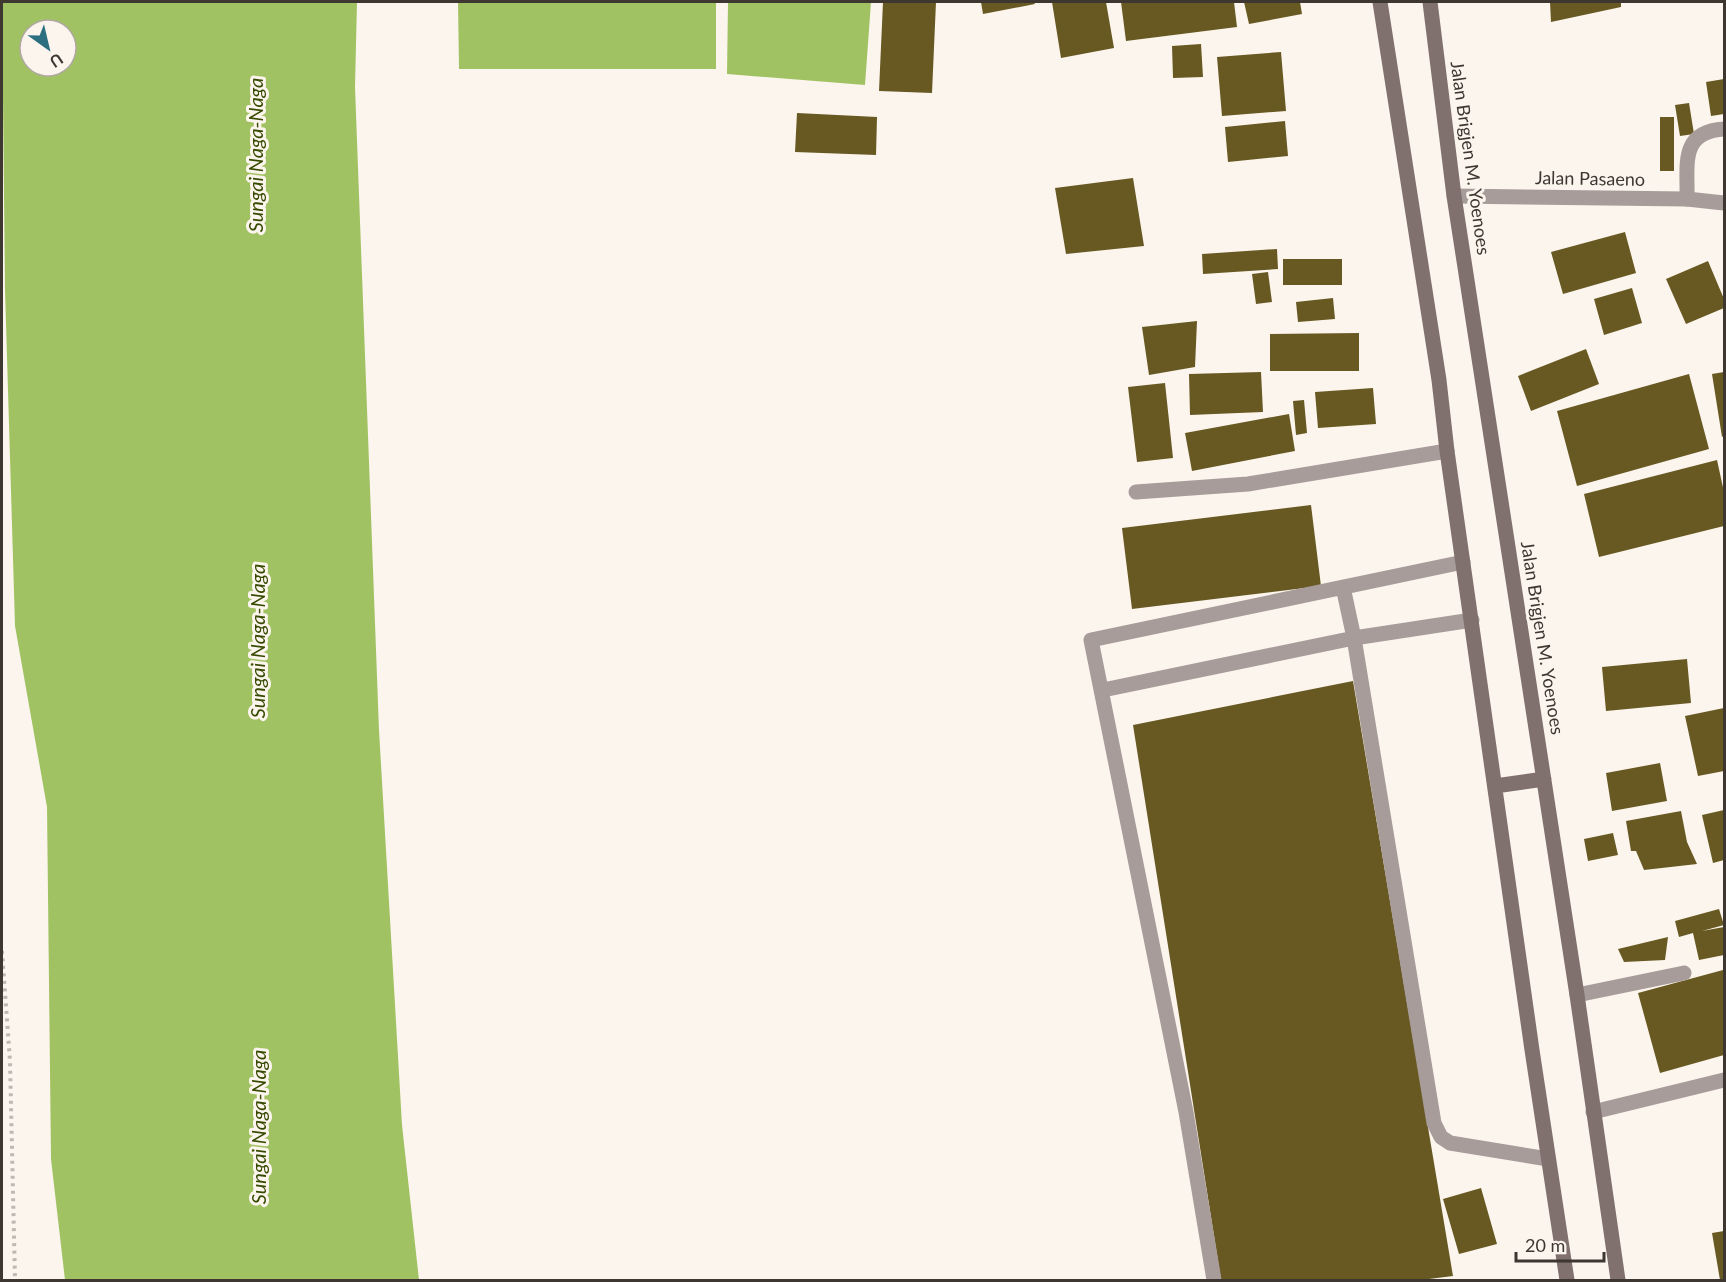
<svg xmlns="http://www.w3.org/2000/svg" width="1726" height="1282" font-family="Lato,sans-serif">
<style>
.water{fill:#a1c263;fill-rule:evenodd}
.building{fill:#685922}
.lines{fill:none;stroke-linecap:round;stroke-linejoin:round}
.path{stroke:#bfb8b2;stroke-width:4;stroke-dasharray:3 4.5;stroke-linecap:butt}
.lane{stroke:#a79c9a;stroke-width:15}
.street{stroke:#a79c9a;stroke-width:15}
.secondary{stroke:#81716e;stroke-width:15}
.labels{text-anchor:middle;stroke-width:6;stroke-linejoin:round;paint-order:stroke}
.street-label{font-size:18px;fill:#3e3731;stroke:#fcf5ee}
.water-label{font-size:20px;font-style:italic;fill:#364a00;stroke:#fcf5ee}
</style>
<rect width="100%" height="100%" fill="#fcf5ee"/>
<path class="water" d="M2 2H357L355 87 379 730 402 1125 419 1280H65L51 1159 47 807 15 626 5 290ZM30 30H66V66H30Z
M458 2H716V69H459Z
M728 2H871L865 85 727 74Z"/>
<path class="building" d="M883 2H936L932 93 879 91Z
M981 2H1034L1035 4 983 14Z
M1052 2H1106L1114 48 1061 58Z
M1121 2H1234L1237 27 1126 41Z
M1244 2H1300L1302 14 1249 24Z
M1550 2H1621V7L1551 22Z
M1201 44 1203 77 1173 78 1172 46Z
M1281 52 1286 111 1222 116 1217 57Z
M1724 79V114L1711 116 1706 82Z
M1689 103 1694 134 1680 136 1675 105Z
M797 113 877 117 876 155 795 152Z
M1660 117H1674V171H1660Z
M1285 121 1288 156 1228 162 1225 127Z
M1133 178 1144 246 1066 254 1055 188Z
M1625 232 1636 273 1563 294 1551 252Z
M1277 249 1278 269 1203 274 1202 254Z
M1283 259H1342V285H1283Z
M1708 261 1724 299V308L1686 324 1666 279Z
M1268 272 1272 302 1256 304 1252 274Z
M1632 288 1642 323 1604 335 1594 299Z
M1333 298 1335 319 1298 322 1296 302Z
M1197 321 1195 367 1149 375 1142 327Z
M1359 333V371H1270V334Z
M1586 349 1599 384 1531 411 1518 376Z
M1261 372 1263 412 1190 415 1189 374Z
M1724 372V436L1722 437 1712 374Z
M1689 374 1709 449 1577 486 1557 411Z
M1165 383 1173 458 1137 462 1128 387Z
M1373 388 1376 424 1318 428 1315 392Z
M1304 400 1307 433 1296 435 1293 401Z
M1289 414 1295 451 1192 471 1185 433Z
M1717 460 1724 492V526L1599 557 1584 494Z
M1311 505 1321 586 1132 609 1122 528Z
M1687 659 1691 703 1606 711 1602 667Z
M1353 681 1453 1276 1421 1280H1221L1133 725Z
M1724 708V771L1698 776 1685 716Z
M1660 763 1667 801 1612 811 1606 773Z
M1724 810V860L1713 863 1702 815Z
M1681 811 1687 842 1697 864 1644 870 1636 851H1631L1626 821Z
M1613 833 1618 855 1588 861 1584 839Z
M1719 909 1724 925 1702 931 1724 927V955L1699 960 1693 933 1679 937 1675 921Z
M1668 937 1665 960 1624 962 1618 949Z
M1723 970 1724 976V1055L1660 1073 1638 993Z
M1481 1188 1497 1244 1459 1254 1443 1199Z
M1724 1231V1280H1720L1712 1233Z"/>
<g class="lines">
<path class="path" d="M2 951 10 1061 15 1280"/>
<path class="lane" d="M1687 199C1688 165 1679 132 1724 129
M1343 587 1354 638 1434 1123 1441 1137 1450 1143 1548 1159
M1103 690 1354 638 1472 620
M1577 995 1684 973
M1214 1280 1186 1112 1091 640 1463 562"/>
<path class="street" d="M1454 196 1687 199 1724 203
M1136 492 1248 484 1447 451
M1593 1112 1724 1080"/>
<path class="secondary" d="M1380 2 1439 380 1447 451 1532 1050 1567 1280
M1430 2 1454 196 1577 995 1618 1280
M1495 786 1544 779"/>
</g>
<g class="labels">
<g class="street-label">
<text transform="translate(1470 158) rotate(82)" y="6">Jalan Brigjen M. Yoenoes</text>
<text transform="translate(1590 179) rotate(1)" y="6">Jalan Pasaeno</text>
<text transform="translate(1542 638) rotate(81)" y="6">Jalan Brigjen M. Yoenoes</text>
</g>
<g class="water-label">
<text transform="translate(256 155) rotate(-90)" y="7">Sungai Naga-Naga</text>
<text transform="translate(258 641) rotate(-90)" y="7">Sungai Naga-Naga</text>
<text transform="translate(259 1127) rotate(-90)" y="7">Sungai Naga-Naga</text>
</g>
</g>
<rect width="1726" height="1282" fill="none" stroke="#3e3731" stroke-width="6"/>
<g transform="translate(48 48) rotate(146)"><circle r="28" fill="#fcf5ee" stroke="#b0a9a2" stroke-width="1.5"/>
<path d="M0-4.5L10 22L0 15L-10 22Z" fill="#2b6f80"/>
<text y="-9" font-size="16" font-weight="bold" text-anchor="middle" fill="#3e3731">U</text>
</g>
<path d="M1516 1252v9h88v-9" fill="none" stroke="#3e3731" stroke-width="3"/>
<text x="1525" y="1252" font-size="18" fill="#3e3731" stroke="#fcf5ee" stroke-width="4.5" paint-order="stroke">20 m</text>
</svg>
